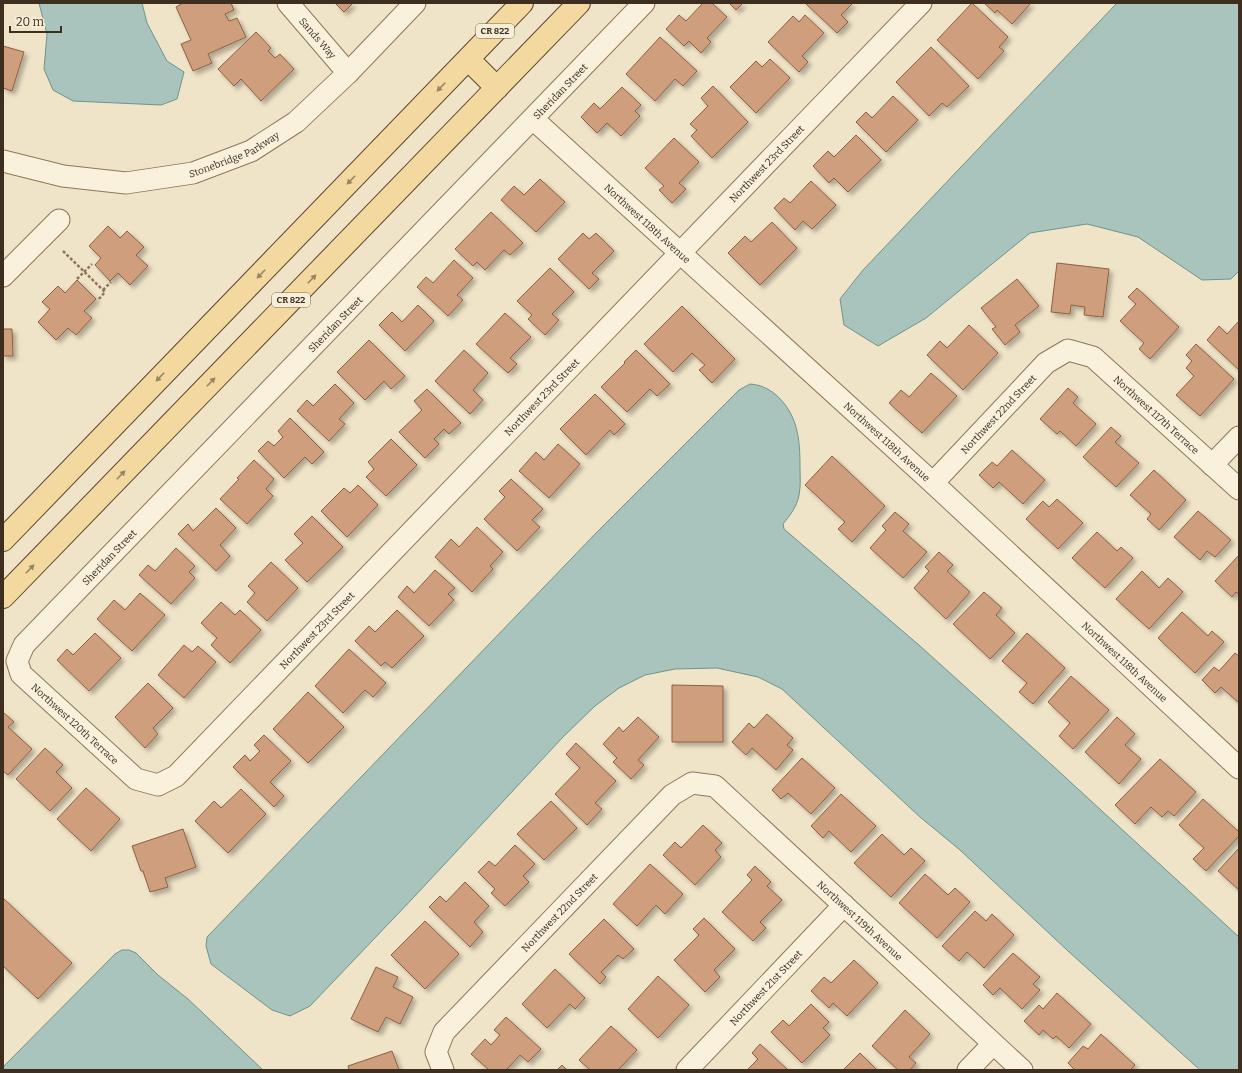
<svg xmlns="http://www.w3.org/2000/svg" width="1242" height="1073" font-family="Bitter,serif">
<style>
.water{fill:#a9c4bc;stroke:#6f938a}
.building{fill:#cf9f7d;stroke:#8d5f41;filter:url(#shadow)}
.lines{fill:none;stroke-linecap:round;stroke-linejoin:round}
.minor-casing{stroke:#8d765c;stroke-width:23}
.major-casing{stroke:#5b4430;stroke-width:24}
.path{stroke:#8d765c;stroke-width:2.5;stroke-dasharray:3 2;stroke-linecap:butt}
.minor{stroke:#faf1dc;stroke-width:21}
.major{stroke:#f3d9a0;stroke-width:22}
.oneway{fill:#988460}
.labels{text-anchor:middle;stroke-width:3;stroke-linejoin:round;paint-order:stroke}
.shield{fill:#f7eed8;stroke:#756857;stroke-width:1}
.shield-label{font-size:9px;font-weight:bold;fill:#3d2e20}
.street-label{font-size:10px;fill:#3d2e20;stroke:#f7eed8}
</style>
<defs>
<filter id="shadow"><feDropShadow dx="3.5" dy="3.5" stdDeviation="2" flood-color="#0004"/></filter>
</defs>
<rect width="100%" height="100%" fill="#f0e4c8"/>
<path class="water" d="M39 3H142L147 23 167 61 184 72 177 99 161 105 73 101 53 90 44 69 47 34Z
M1117 3H1239V271L1231 279 1202 280 1138 237 1087 224 1030 233 926 318 878 346 844 325 840 299 863 270Z
M750 384C761 385 767 388 775 394 798 414 800 439 800 467 800 476 801 486 799 495 797 507 790 515 783 524L784 529 920 646 1053 766 1239 937V1070H1200L1068 951 960 850 920 817 782 689 758 677 717 668 675 669 645 675 619 688 595 706 563 737 414 897 310 1006 290 1016 272 1010 211 964 206 946 207 937 597 532 739 390Z
M122 950H129L136 953 158 975 188 999 263 1070H3L4 1066 115 954Z"/>
<path class="building" d="M183 3H231L234 10 225 14 229 21 237 18 246 37 208 54 212 63 193 71 181 44 191 40 176 7Z
M335 3H353L344 12Z
M703 3H712L727 17 707 38 711 42 701 53 689 41 684 46 666 29 679 15 686 21Z
M729 3H743L736 10Z
M805 3H853L841 15 848 22 837 33Z
M972 3 1008 37 999 47 1004 51 978 79 937 40Z
M984 3H1031L1012 24 997 10 995 13Z
M805 15 824 33 802 56 808 62 799 72 768 42 793 16 799 22Z
M256 32 271 48 268 51 275 58 280 54 294 69 261 101 241 79 234 86 218 69Z
M660 37 697 71 683 86 675 79 655 101 626 74Z
M3 46 24 52 12 91 3 88Z
M931 47 969 86 947 107 942 103 929 116 896 82Z
M770 59 790 78 756 113 730 87 756 61 762 67Z
M713 86 748 122 712 158 691 136 697 130 690 124 708 106 701 98Z
M622 87 641 105 635 111 640 116 621 136 607 123 597 133 581 117 594 103 600 109Z
M893 96 918 120 886 152 856 122 866 112 872 118Z
M856 135 881 160 848 192 834 178 829 183 813 166 828 151 834 157Z
M674 138 699 162 679 183 686 189 672 203 659 190 664 186 645 168Z
M540 179 565 202 536 232 501 200 514 186 524 195Z
M811 181 836 205 812 229 803 221 795 230 774 208 784 198 790 203Z
M491 212 523 243 510 255 504 250 485 270 477 262 473 266 455 249Z
M772 222 797 248 760 285 728 253 745 236 751 242Z
M108 226 120 238 127 231 144 247 136 255 148 266 130 285 118 273 110 281 95 265 101 258 89 246Z
M583 233 589 239 596 233 614 251 592 273 599 279 589 289 558 259Z
M454 260 473 278 457 295 463 300 448 316 417 287 426 277 433 283Z
M1057 263 1109 269 1103 317 1084 315 1085 307 1071 305 1070 314 1051 312Z
M550 268 574 292 552 314 559 320 545 335 528 319 532 315 517 301Z
M1017 279 1039 306 1015 325 1020 332 1005 345 992 329 996 327 981 308Z
M77 280 96 299 84 311 92 318 76 335 68 328 56 340 38 322 50 309 42 302 58 286 65 293Z
M1137 288 1179 327 1150 359 1139 349 1144 343 1120 321 1136 304 1128 297Z
M418 305 434 321 405 351 379 325 392 312 402 322Z
M682 306 735 359 712 383 699 370 705 365 692 353 673 372 644 344Z
M505 313 531 337 510 358 517 364 508 373 476 344Z
M1239 321V370L1207 340 1219 326 1227 334Z
M969 325 998 353 963 390 927 355 940 341 947 348Z
M3 329H12L13 356H3Z
M369 340 405 376 391 389 384 381 365 400 337 372Z
M1196 344 1234 379 1200 416 1176 395 1194 376 1186 368 1192 361 1186 355Z
M464 350 488 373 473 390 483 400 470 414 435 381Z
M636 350 670 384 657 396 650 389 627 412 601 387 625 363 624 362Z
M931 373 957 396 922 433 889 403 901 390 909 397Z
M335 384 354 403 339 419 345 424 329 441 297 411 307 400 313 406Z
M1068 388 1078 397 1073 403 1096 424 1076 446 1060 431 1057 434 1040 419Z
M427 389 461 423 449 434 444 429 434 439 439 444 425 458 399 432 422 410 414 401Z
M595 394 625 424 614 435 610 430 586 455 560 429Z
M290 418 324 452 312 464 305 457 284 478 258 451 268 441 274 446 283 437 278 431Z
M1111 427 1121 436 1115 442 1139 463 1116 487 1083 457Z
M391 439 417 465 386 496 366 477 374 469 368 462Z
M558 444 580 464 549 498 519 471 536 452 544 460Z
M1012 450 1045 480 1023 504 999 482 993 488 979 475 992 462 997 466Z
M832 456 885 506 852 542 838 529 845 522 805 485Z
M254 460 274 479 266 489 273 496 247 524 220 499 239 479 237 478Z
M1154 470 1186 500 1159 530 1147 519 1151 514 1130 495Z
M511 479 543 509 532 520 540 527 517 551 484 519 505 497 499 491Z
M358 485 378 505 347 537 321 511 344 488 350 493Z
M1057 499 1083 523 1058 549 1026 519 1043 501 1049 507Z
M216 508 236 528 220 545 230 556 216 571 178 534 188 524 193 531Z
M1198 511 1231 540 1215 557 1207 551 1200 560 1174 537Z
M895 512 909 524 903 531 927 552 903 578 870 548 886 530 882 526Z
M312 516 343 547 307 582 285 560 303 543 294 534Z
M477 527 503 552 490 566 493 569 472 592 435 557 451 539 459 547Z
M1097 532 1117 551 1121 547 1133 558 1105 588 1072 558Z
M176 548 195 566 189 572 195 578 171 604 139 575 148 565 155 571Z
M939 552 953 565 947 571 970 592 946 619 914 588 929 571 925 567Z
M1239 555V594L1236 592 1232 597 1215 581Z
M271 562 298 588 267 621 247 602 255 593 248 586Z
M435 570 455 588 448 594 454 600 429 626 398 597 407 586 414 593Z
M1142 571 1159 588 1168 578 1183 592 1149 629 1116 599Z
M984 592 1002 608 996 615 1015 633 990 659 953 624Z
M140 593 165 615 132 651 97 619 114 600 125 610Z
M221 602 235 615 240 610 261 630 230 663 211 645 217 638 201 623Z
M397 610 424 636 392 668 385 662 381 666 355 641 369 626 375 632Z
M1182 612 1208 636 1212 631 1224 642 1195 673 1158 638Z
M95 633 121 658 89 691 57 660 67 649 73 655Z
M1027 633 1065 668 1033 704 1019 692 1027 683 1002 661Z
M184 645 192 652 198 646 216 662 184 698 158 675Z
M349 649 386 683 373 697 365 690 343 713 315 686Z
M1235 653 1239 656V703L1221 687 1215 693 1202 680 1214 667 1219 671Z
M1071 676 1109 710 1073 749 1059 736 1070 723 1048 702Z
M148 683 173 708 153 728 158 734 145 748 115 717Z
M672 685 723 686V742H672Z
M308 692 344 727 308 763 273 729Z
M3 712 14 722 8 727 32 749 8 775 3 771Z
M767 714 793 738 787 745 793 750 776 770 752 748 746 755 732 742 749 723 754 728Z
M638 717 659 737 638 760 644 765 631 779 613 762 617 758 603 744 619 727 623 732Z
M1117 717 1135 734 1125 745 1141 759 1119 784 1085 752Z
M264 735 291 761 270 782 284 796 274 807 233 767 245 755 250 761 260 751 254 745Z
M576 743 616 781 595 803 602 809 587 825 555 794 580 768 566 754Z
M45 748 63 765 56 772 72 788 50 811 16 779Z
M802 758 835 788 811 814 788 793 781 799 772 790Z
M1160 759 1196 792 1174 816 1168 811 1162 817 1151 807 1135 824 1115 805Z
M86 788 120 819 91 851 57 819Z
M241 789 266 814 228 853 195 821 214 801 221 808Z
M841 794 876 826 851 852 829 831 823 838 811 826Z
M1203 799 1239 832V836L1206 871 1193 859 1204 848 1179 825Z
M551 801 577 828 544 860 517 834Z
M703 825 722 843 715 850 721 857 695 885 663 855 675 842 681 848Z
M183 829 196 867 165 878 168 887 150 892 143 871H141L132 846Z
M882 834 904 855 911 848 925 861 891 897 854 863Z
M515 845 535 864 523 876 529 882 505 906 491 893 495 889 478 872 489 861 495 866Z
M1239 848V890L1218 871Z
M650 864 683 894 665 914 656 905 637 926 613 904Z
M755 866 771 882 767 886 782 900 760 922 766 928 753 941 722 912 752 880 747 875Z
M925 874 948 895 955 888 970 902 937 938 899 903Z
M465 882 489 906 474 922 483 932 470 947 429 907 440 896 446 902Z
M3 898 72 963 38 999 3 966Z
M975 911 986 921 992 914 1014 935 984 968 967 952 959 961 942 946Z
M704 918 735 949 714 970 720 977 705 992 674 960 699 935 693 929Z
M604 919 634 949 623 959 618 955 601 972 606 977 600 984 569 954Z
M425 921 459 954 425 989 391 955Z
M1013 953 1040 977 1033 984 1040 990 1022 1009 1000 988 993 995 983 985Z
M854 960 878 983 847 1016 833 1003 829 1008 811 991 824 977 831 983Z
M376 967 398 977 393 987 413 997 400 1024 386 1017 378 1032 351 1019Z
M555 969 585 998 575 1009 570 1004 547 1028 522 1004Z
M658 976 689 1005 658 1038 628 1009Z
M1057 993 1091 1024 1069 1048 1056 1036 1053 1039 1043 1030 1039 1035 1024 1021 1039 1005 1043 1009Z
M811 1004 829 1022 823 1028 830 1035 802 1063 771 1032 783 1020 789 1026Z
M905 1010 930 1034 909 1057 916 1063 910 1070H898L872 1046Z
M506 1017 541 1049 528 1062 520 1055 506 1070H489L471 1054 485 1039 491 1045 500 1035 494 1030Z
M611 1026 637 1050 618 1070H590L579 1060Z
M1101 1034 1135 1065 1130 1070H1075L1068 1063 1083 1046 1088 1049Z
M760 1044 788 1070H747L758 1059 752 1053Z
M392 1051 399 1070H349L348 1066Z
M860 1053 877 1070H843Z
M562 1065 567 1070H557Z"/>
<g class="lines">
<defs>
<g id="minor">
<path id="s1" d="M288 3 348 73"/>
<path id="s2" d="M644 3 24 645 17 661 21 674 136 779 158 785 176 776 921 3"/>
<path id="s3" d="M533 119 933 483 1239 768"/>
<path id="s4" d="M3 161 63 176 126 183 193 173 251 151 296 122 348 73 415 3"/>
<path d="M3 276 59 220"/>
<path d="M1212 465 1239 437"/>
<path id="s5" d="M933 483 1046 363 1068 350 1093 357 1239 489"/>
<path id="s6" d="M443 1070 436 1052 444 1032 672 795 692 783 715 786 1022 1070"/>
<path id="s7" d="M687 1070 844 905"/>
<path d="M968 1070 993 1044"/>
</g>
<path id="major" d="M468 59 497 88
M3 540 522 3
M3 597 579 3"/>
</defs>
<use href="#minor" class="minor-casing"/>
<use href="#major" class="major-casing"/>
<path class="path" d="M63 251 105 292 98 300
M77 279 92 264
M103 290 111 282"/>
<use href="#minor" class="minor"/>
<use href="#major" class="major"/>
</g>
<defs><path id="oneway-solid" d="M-6-.8H1V-3.2L6.5 0L1 3.2V.8H-6Z"/></defs>
<g class="oneway">
<use href="#oneway-solid" transform="translate(441 87) rotate(134)"/>
<use href="#oneway-solid" transform="translate(351 180) rotate(134)"/>
<use href="#oneway-solid" transform="translate(261 274) rotate(134)"/>
<use href="#oneway-solid" transform="translate(312 279) rotate(-46)"/>
<use href="#oneway-solid" transform="translate(160 377) rotate(134)"/>
<use href="#oneway-solid" transform="translate(211 382) rotate(-46)"/>
<use href="#oneway-solid" transform="translate(121 475) rotate(-46)"/>
<use href="#oneway-solid" transform="translate(30 569) rotate(-46)"/>
</g>
<g class="labels">
<g class="shield">
<rect x="476" y="24" width="38" height="14" rx="3"/>
<rect x="272" y="293" width="38" height="14" rx="3"/>
</g>
<g class="shield-label">
<text x="495" y="34">CR 822</text>
<text x="291" y="303">CR 822</text>
</g>
<g class="street-label">
<text dy="4" stroke="none"><textPath href="#s1" startOffset="46">Sands Way</textPath></text>
<text transform="translate(560 91) rotate(-46)" y="4">Sheridan Street</text>
<text dy="4" stroke="none"><textPath href="#s4" startOffset="238">Stonebridge Parkway</textPath></text>
<text dy="4" stroke="none"><textPath href="#s2" startOffset="1973">Northwest 23rd Street</textPath></text>
<text dy="4" stroke="none"><textPath href="#s3" startOffset="155">Northwest 118th Avenue</textPath></text>
<text transform="translate(335 324) rotate(-46)" y="4">Sheridan Street</text>
<text dy="4" stroke="none"><textPath href="#s2" startOffset="1649">Northwest 23rd Street</textPath></text>
<text dy="4" stroke="none"><textPath href="#s5" startOffset="95">Northwest 22nd Street</textPath></text>
<text dy="4" stroke="none"><textPath href="#s5" startOffset="302">Northwest 117th Terrace</textPath></text>
<text dy="4" stroke="none"><textPath href="#s3" startOffset="479">Northwest 118th Avenue</textPath></text>
<text transform="translate(109 557) rotate(-46)" y="4">Sheridan Street</text>
<text dy="4" stroke="none"><textPath href="#s2" startOffset="1325">Northwest 23rd Street</textPath></text>
<text dy="4" stroke="none"><textPath href="#s3" startOffset="803">Northwest 118th Avenue</textPath></text>
<text dy="4" stroke="none"><textPath href="#s2" startOffset="997">Northwest 120th Terrace</textPath></text>
<text dy="4" stroke="none"><textPath href="#s6" startOffset="207">Northwest 22nd Street</textPath></text>
<text dy="4" stroke="none"><textPath href="#s6" startOffset="614">Northwest 119th Avenue</textPath></text>
<text dy="4" stroke="none"><textPath href="#s7" startOffset="114">Northwest 21st Street</textPath></text>
</g>
</g>
<rect width="1242" height="1073" fill="none" stroke="#3d2e20" stroke-width="8"/>
<path d="M10 26v6h51v-6" fill="none" stroke="#3d2e20" stroke-width="2"/>
<text x="16" y="26" font-size="12" fill="#3d2e20" stroke="#f7eed8" stroke-width="3" paint-order="stroke">20 m</text>
</svg>
